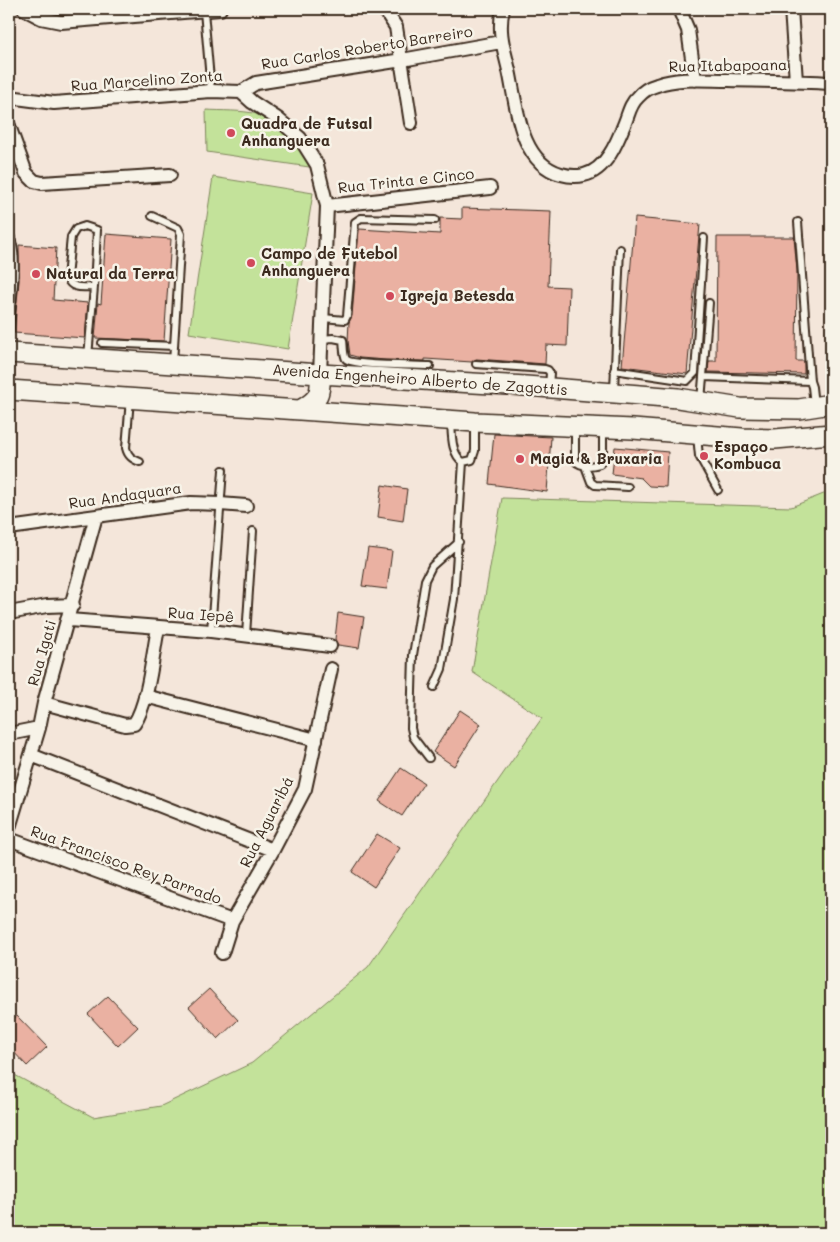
<svg xmlns="http://www.w3.org/2000/svg" width="840" height="1242" font-family="Mali,sans-serif">
<style>
.green{fill:#c3e29a;stroke:#7f865c}
.building{fill:#eab1a2;stroke:#3b2a1e}
.lines{fill:none;stroke-linecap:round;stroke-linejoin:round}
.service-casing{stroke:#3b2a1e;stroke-width:10}
.minor-casing{stroke:#3b2a1e;stroke-width:16}
.secondary-casing{stroke:#3b2a1e;stroke-width:22}
.service{stroke:#f7f3e8;stroke-width:6}
.minor{stroke:#f7f3e8;stroke-width:12}
.secondary{stroke:#f7f3e8;stroke-width:19}
.poi-dot{fill:#d1495b;stroke:#f7f3e8;stroke-width:2}
.labels{text-anchor:middle;stroke-width:5;stroke-linejoin:round;paint-order:stroke}
.street-label{font-size:15px;fill:#3b2a1e;stroke:#f7f3e8}
.poi-label{font-size:15px;font-weight:bold;fill:#3b2a1e;stroke:#f7f3e8;text-anchor:start}
</style>
<rect width="100%" height="100%" fill="#f4e6da"/>
<filter id="ink" filterUnits="userSpaceOnUse"><feTurbulence type="fractalNoise" baseFrequency=".02" numOctaves="2"/><feDisplacementMap in="SourceGraphic" scale="10" xChannelSelector="R" yChannelSelector="G"/><feConvolveMatrix kernelMatrix="1 2 1 2 8 2 1 2 1" color-interpolation-filters="sRGB"/></filter>
<g filter="url(#ink)">
<path class="green" d="M206 110C221 111 242 110 257 114 285 121 300 146 316 168L207 152Z
M213 177 313 193 288 349 189 333Z
M831 491V1233H9V1072L93 1117 161 1106 252 1063 368 967 542 718 472 672 502 498 791 507Z"/>
<path class="building" d="M462 208 551 211 548 286 569 287 567 346 546 345 545 364 476 359 472 362 425 359V361L386 360 360 358 350 355 348 341 349 322 352 316 359 229 440 234V218L462 219Z
M635 218 700 224 687 374 622 366Z
M106 234 171 239 164 341 95 338 98 303 101 304Z
M717 237H794L797 271 796 361H804V374L708 372 709 361H716Z
M19 245 56 248 53 300 88 303 85 338 14 333 19 281Z
M494 434 551 437 547 492 489 484Z
M615 447 668 452 666 487 649 486 641 478 612 474Z
M382 485 407 489 403 521 378 517Z
M368 548 392 551 387 589 362 586Z
M338 613 364 617 359 648 338 645 335 639Z
M460 710 481 724 454 766 433 752Z
M401 768 424 783 402 816 379 801Z
M377 834 400 848 374 887 352 872Z
M209 989 238 1020 218 1039 189 1007Z
M108 996 138 1027 118 1046 88 1014Z
M17 1016 47 1047 27 1066 9 1047V1023Z"/>
<g class="lines">
<defs>
<path id="service" d="M204 11 211 91
M152 216 178 228 181 234 173 363
M798 222 810 381 812 387 814 405
M9 233C21 258 11 302 9 330
M323 318 345 320 347 316 355 222 361 218 435 220
M322 339 333 338 343 340C344 345 343 355 346 359 351 366 418 365 430 366
M102 343 174 346
M88 357 94 287 97 230 85 226 76 229 71 237 67 278C72 290 83 287 94 287
M476 364 545 369 548 370 550 373 549 386
M614 370 687 381 695 373 704 238
M704 377 810 381
M614 390 620 249
M130 399 126 448C128 456 132 459 140 462
M701 401 709 303
M575 428V461C582 468 592 466 600 464L603 451V429
M697 436 699 456 718 490
M463 462 472 460 475 451V423
M585 466 591 482 595 485 628 487
M211 631 223 470
M246 635 253 531
M434 687 442 669 454 599 463 462C451 454 452 435 451 422
M429 758 413 737 411 728 413 655 425 580 432 566 459 542"/>
<path id="minor" d="M24 9 41 18 61 22 220 9
M384 9 396 27 411 123
M503 9C497 33 505 51 510 75 517 110 521 163 561 174 568 176 576 177 584 175 607 170 618 140 626 120 629 112 631 103 638 97 643 91 650 87 657 85 679 77 705 80 729 80 763 81 797 81 831 83
M679 9 688 30 695 80
M791 9 796 81
M241 92 256 83 402 60 501 42
M9 97 54 103 211 91 241 92 252 102 278 119 300 138 317 165 327 206 320 374
M9 126 26 173 34 181 42 183 170 175
M327 206 490 188
M9 528 191 503 220 504 246 506
M9 613 47 606 73 605
M69 620 211 631 330 646
M145 696 316 740
M44 703 125 725 134 724C148 705 153 653 158 628
M9 734 39 728
M31 755 273 850
M9 828 39 728 44 703 96 516
M9 839 232 921
M222 953 232 921 273 850 305 789 331 669"/>
<path id="secondary" d="M9 353 320 374 526 386 678 398 740 408 799 409 831 404
M9 390 475 422 633 429 742 438 775 439 831 434
M302 409C319 399 321 394 320 374"/>
</defs>
<use href="#service" class="service-casing"/>
<use href="#minor" class="minor-casing"/>
<use href="#secondary" class="secondary-casing"/>
<use href="#service" class="service"/>
<use href="#minor" class="minor"/>
<use href="#secondary" class="secondary"/>
</g>
</g>
<g class="poi-dot">
<circle cx="231" cy="133" r="5"/>
<circle cx="251" cy="263" r="5"/>
<circle cx="36" cy="274" r="5"/>
<circle cx="390" cy="296" r="5"/>
<circle cx="704" cy="456" r="5"/>
<circle cx="520" cy="459" r="5"/>
</g>
<g class="labels">
<g class="street-label">
<text transform="translate(367 48) rotate(-9)" y="5">Rua Carlos Roberto Barreiro</text>
<text transform="translate(728 66) rotate(-1)" y="5">Rua Itabapoana</text>
<text transform="translate(147 81) rotate(-4)" y="5">Rua Marcelino Zonta</text>
<text transform="translate(406 181) rotate(-6)" y="5">Rua Trinta e Cinco</text>
<text transform="translate(420 380) rotate(4)" y="5">Avenida Engenheiro Alberto de Zagottis</text>
<text transform="translate(125 496) rotate(-8)" y="5">Rua Andaquara</text>
<text transform="translate(201 615) rotate(4)" y="5">Rua Iepê</text>
<text transform="translate(42 653) rotate(-74)" y="5">Rua Igati</text>
<text transform="translate(267 822) rotate(-63)" y="5">Rua Aguaribá</text>
<text transform="translate(126 865) rotate(20)" y="5">Rua Francisco Rey Parrado</text>
</g>
<g class="poi-label">
<text x="241" y="129">Quadra de Futsal<tspan x="241" dy="17">Anhanguera</tspan></text>
<text x="261" y="259">Campo de Futebol<tspan x="261" dy="17">Anhanguera</tspan></text>
<text x="46" y="279">Natural da Terra</text>
<text x="400" y="301">Igreja Betesda</text>
<text x="714" y="452">Espaço<tspan x="714" dy="17">Kombuca</tspan></text>
<text x="530" y="464">Magia &amp; Bruxaria</text>
</g>
</g>
<rect width="840" height="1242" fill="none" stroke="#f7f3e8" stroke-width="30"/>
<rect x="15" y="15" width="810" height="1212" fill="none" stroke="#3b2a1e" stroke-width="2" filter="url(#ink)"/>
</svg>
